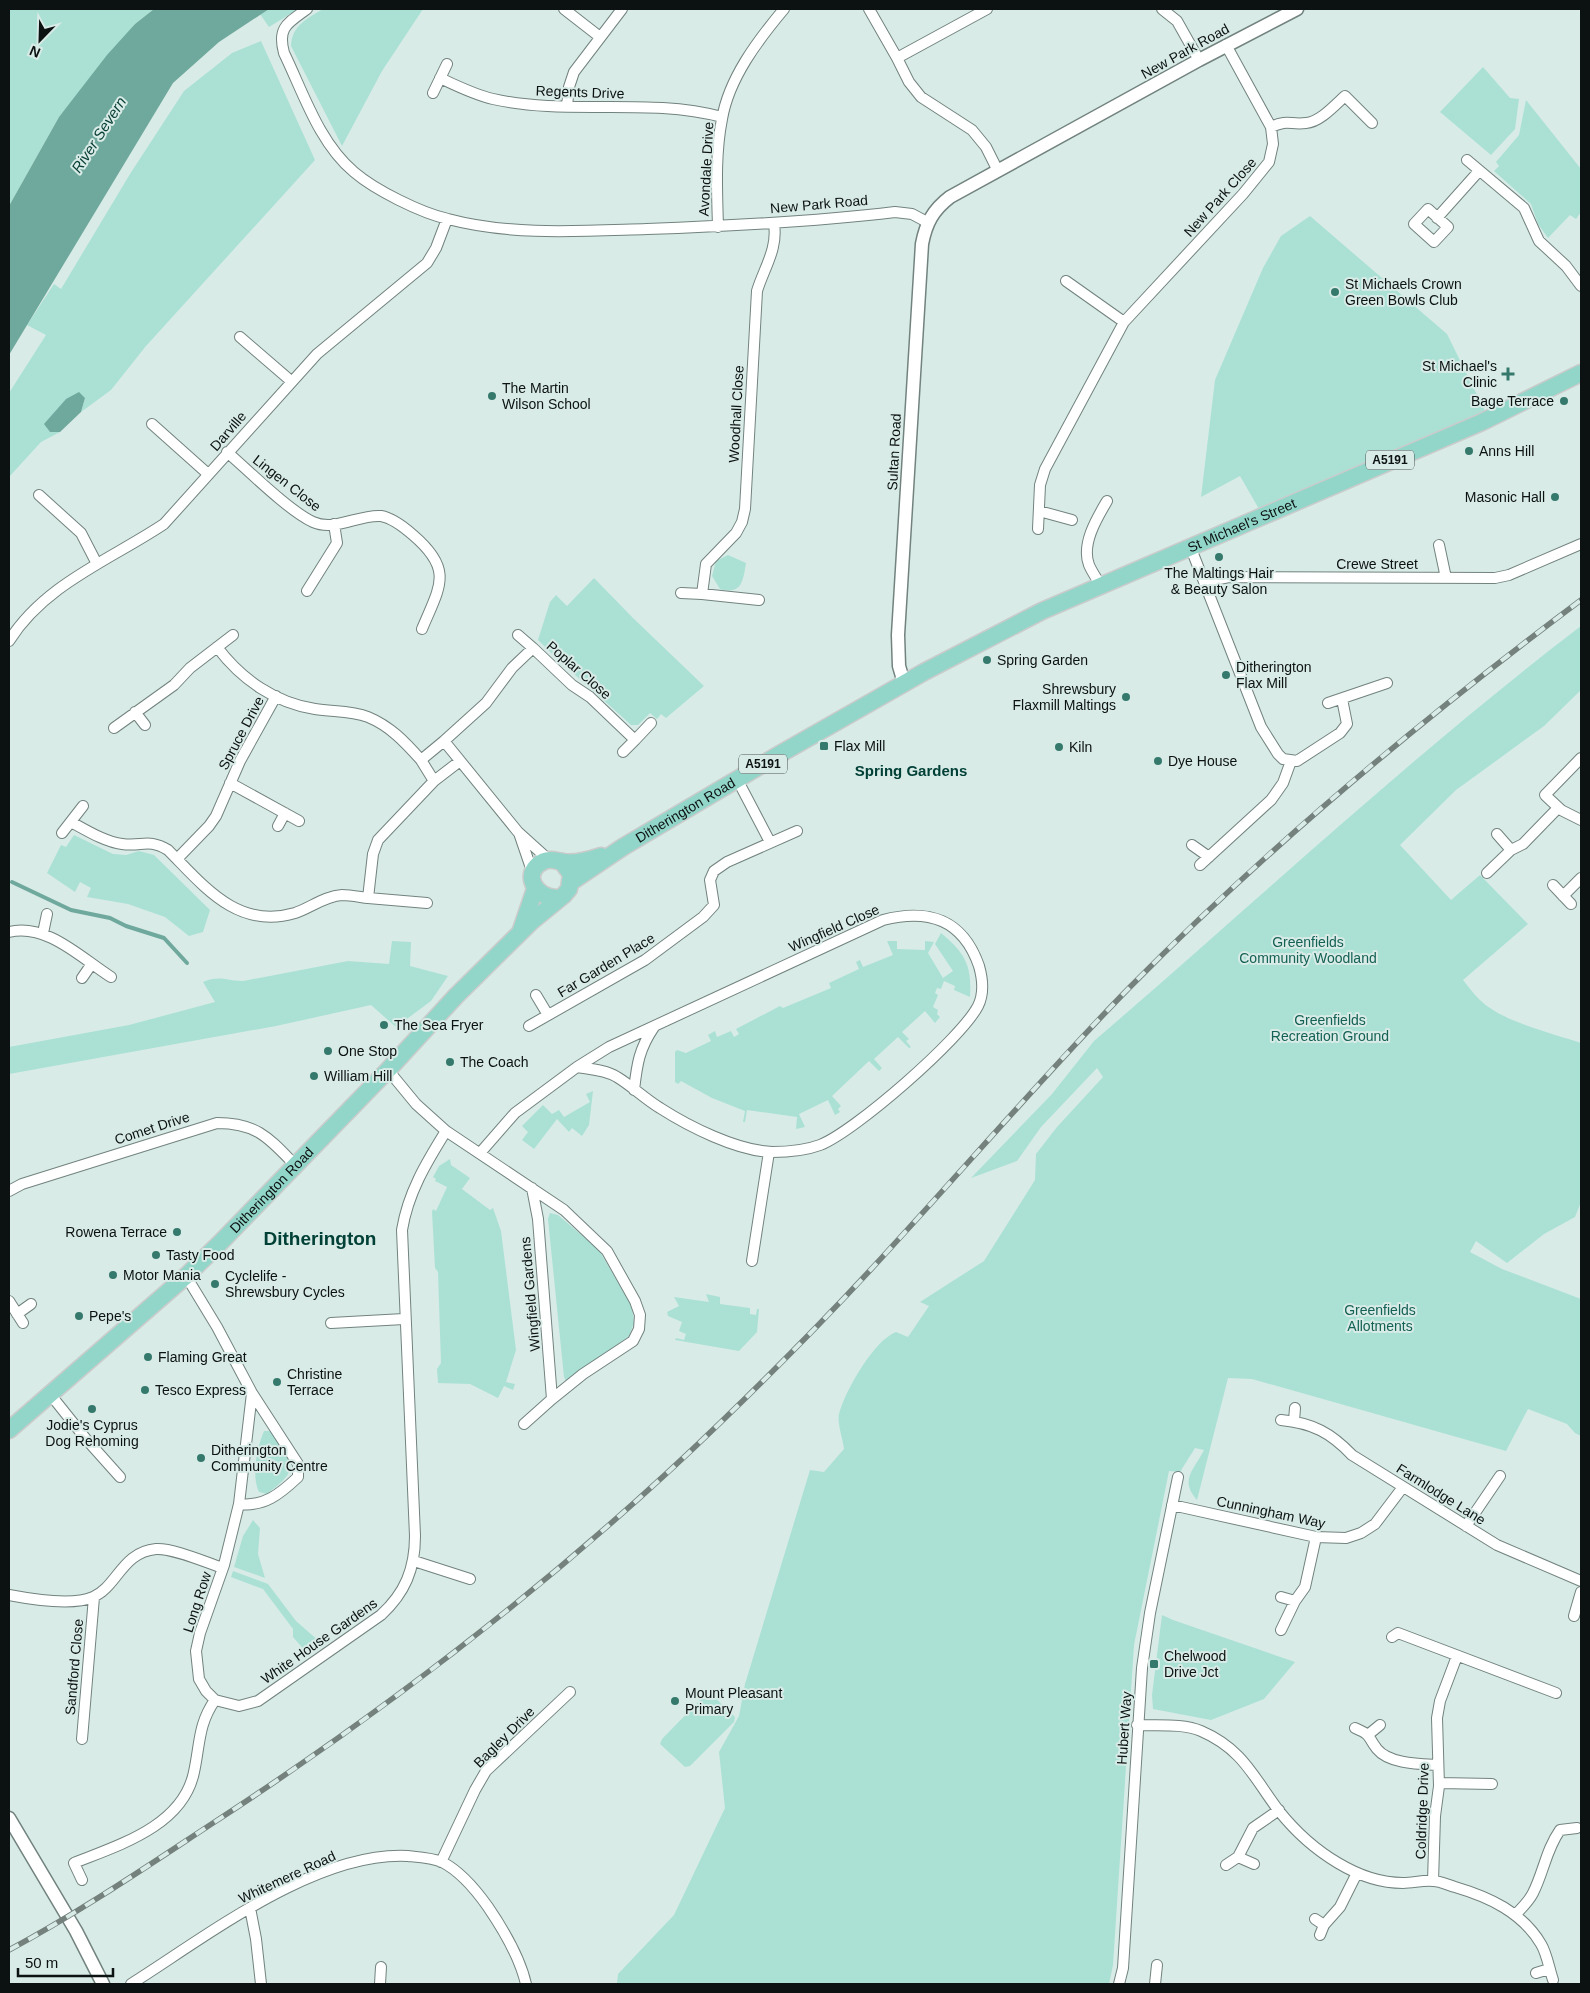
<svg xmlns="http://www.w3.org/2000/svg" width="1590" height="1993" font-family="Helvetica,sans-serif">
<style>
.green{fill:#abe1d5}
.water{fill:#6fa89c}
.lines{fill:none;stroke-linecap:round;stroke-linejoin:round}
.stream{stroke:#6fa89c;stroke-width:4}
.minor-casing{stroke:#72837f;stroke-width:12}
.tertiary-casing{stroke:#72837f;stroke-width:15}
.primary-casing{stroke:#cacbcb;stroke-width:19}
.minor{stroke:#fff;stroke-width:10}
.tertiary{stroke:#fff;stroke-width:12}
.primary{stroke:#92d6ca;stroke-width:16}
.rail-casing{stroke:#74817d;stroke-width:5.5}
.rail{stroke:#d8ebe6;stroke-width:4;stroke-dasharray:11;stroke-linecap:butt}
.poi-dot{fill:#35796d;stroke:#d8ebe6;stroke-width:2}
.labels{text-anchor:middle;stroke-width:4;stroke-linejoin:round;paint-order:stroke}
.shield{fill:#d8ebe6;stroke:#495351;stroke-width:1}
.shield-label{font-size:12px;font-weight:bold;fill:#0c1211}
.street-label{font-size:14px;fill:#0c1211;stroke:#d8ebe6}
.poi-label{font-size:14px;fill:#0c1211;stroke:#d8ebe6;text-anchor:start}
.park-label{font-size:14px;fill:#146155;stroke:#d8ebe6}
.water-label{font-size:15px;font-style:italic;fill:#0b4038;stroke:#d8ebe6}
.neighbourhood-label{font-size:15px;font-weight:bold;fill:#014037;stroke:#d8ebe6}
.district-label{font-size:19px;font-weight:bold;fill:#014037;stroke:#d8ebe6}
</style>
<rect width="100%" height="100%" fill="#d8ebe6"/>
<path class="green" d="M9 9H154L135 24 59 117 9 206Z
M269 9H298L269 27 260 14Z
M323 9H423L382 71 342 146 291 46C292 25 307 19 323 9Z
M261 41 315 160 146 346 111 390 81 412 85 398 66 399 45 424 50 432H60L41 442 9 477V393L46 335 27 325 54 284 61 289 130 174 184 91 232 53Z
M1483 67 1510 98 1519 99 1515 129 1491 155 1440 112Z
M1526 100 1581 169V212L1576 219 1570 215 1548 238 1538 224 1531 204 1494 171 1499 166 1496 162 1519 135Z
M1310 216 1447 334 1486 413 1259 509 1240 476 1201 497 1215 380 1263 268 1281 236Z
M728 555 746 563C743 581 742 595 720 589L712 576 716 561Z
M594 578 633 618 704 686 666 718 661 714 657 719 650 713 638 725H631C600 696 568 670 538 640L550 602 556 595 567 606Z
M1581 626V690L1544 726 1456 790 1400 845 1451 900 1480 875 1528 924 1463 980C1470 989 1480 1002 1490 1008 1511 1023 1556 1035 1581 1043V1202L1575 1217 1544 1234 1507 1263 1476 1241 1470 1252 1502 1269 1581 1299V1436L1575 1433 1567 1424 1528 1409 1506 1451 1252 1379 1228 1378 1197 1500C1179 1480 1194 1470 1204 1450L1195 1448 1180 1472 1169 1471 1134 1645 1113 1965 1109 1984H617L618 1974 674 1915 725 1808 719 1752 739 1716 745 1684 810 1470 824 1472 844 1449C843 1439 837 1424 839 1414 845 1391 874 1340 896 1332L908 1337 929 1306 920 1302 984 1261 1035 1180 1036 1154 1057 1127 1103 1077 1097 1068 1041 1127 1017 1161 971 1178 1052 1094 1094 1041C1256 902 1412 755 1581 626Z
M74 835 113 854 126 855 139 851 154 855 210 910 203 932 189 936 165 917 128 904 87 897 91 888 80 882 75 892 47 873 61 845 66 847Z
M941 933C965 953 972 965 970 997L954 990 955 986 944 981 941 989 937 988 935 993 938 995 933 1007 938 1010 937 1014 940 1017 935 1023 925 1011 902 1032 909 1039 906 1041 911 1047 909 1048 898 1037 874 1059 882 1068 879 1071 869 1061 832 1096 841 1106 838 1109 840 1112 835 1115 828 1100 799 1114 805 1127 796 1129 797 1117 747 1110 745 1122H743L745 1111 712 1098 681 1081 678 1084 675 1082V1052L677 1050 686 1053 711 1041 708 1035 715 1031 717 1037 731 1031 734 1037 739 1034 736 1029 780 1006 783 1008 831 988 829 983 859 969 856 962 860 960 863 967 893 955 887 941H897V949L925 950V941L934 942 928 953 943 978 953 971 935 944Z
M392 941 411 942 410 966 448 976 431 1001 396 1027 371 1005 276 1026 9 1074V1047L129 1025 215 1002 203 982C220 975 226 981 243 981L348 961 389 964Z
M593 1091 589 1125 582 1136 572 1128 569 1132 557 1119 534 1149 522 1140 528 1132 522 1126 543 1105 552 1114 559 1110 564 1117 590 1102 586 1094Z
M450 1159 451 1165 470 1178 462 1189 490 1210 493 1208 501 1231 516 1350 506 1382 515 1384 513 1390 504 1386 498 1398 470 1384 438 1383 437 1369 441 1363 438 1272 435 1268 432 1212 433 1209 436 1211 447 1187 435 1181 436 1179 433 1177 439 1166Z
M550 1213 558 1215 599 1250 632 1307 634 1323 629 1336 571 1380 566 1381 564 1377 548 1219Z
M706 1294 720 1297V1304L750 1308V1314L756 1315 757 1309H759L757 1332 739 1351 675 1340 676 1338 684 1340 686 1334 679 1331 682 1322 668 1316 667 1312 679 1306 674 1297 709 1302Z
M264 1431H271C292 1466 303 1466 267 1494L259 1492C251 1476 257 1447 264 1431Z
M253 1520 260 1528 258 1554 265 1578 234 1567 243 1536Z
M233 1571 268 1584 296 1621 320 1642 307 1653 293 1637V1629L263 1589 231 1577Z
M1162 1615 1173 1620 1295 1662 1264 1699 1211 1720 1153 1709 1152 1695Z
M710 1693 735 1717 734 1722 690 1766 685 1767 660 1744 662 1739 705 1695Z"/>
<path class="water" d="M154 9H269L219 42 173 83 9 355V206L59 117 107 55 135 24Z
M79 392 85 398 81 412 60 432H50L44 424 66 399Z"/>
<g class="lines">
<path class="stream" d="M12 882 71 910 110 918 126 926 164 938 187 963"/>
<defs>
<path id="minor" d="M307 9C288 23 277 27 284 53 303 92 319 143 354 172 375 190 421 213 448 219 512 236 581 231 647 229 730 226 812 222 895 212L912 214 927 222
M564 9 600 37
M869 9 897 58
M987 9 897 58 909 82 921 97 972 130 986 147 998 171
M1162 9 1177 21 1199 60
M440 78C457 86 475 95 493 99 568 116 647 97 722 117
M433 93 447 64
M567 106 569 87 574 72 622 9
M1271 127C1288 119 1290 125 1306 123 1320 122 1335 105 1345 96L1372 123
M1467 160 1524 208 1539 241 1566 266 1581 286
M1428 209 1448 227 1434 242 1414 224Z
M1437 218 1479 171
M718 227C717 191 715 154 722 119 729 78 758 40 784 9
M1066 281 1124 322
M240 337 291 381
M152 424 208 474
M227 452C249 471 289 511 313 522 335 532 359 514 381 516 393 518 405 528 413 535 454 570 440 586 422 629
M39 495 81 533 97 564
M1039 511 1072 520
M1038 529 1040 485 1045 469 1124 322 1243 194 1269 162 1273 144 1271 127 1226 45
M1439 545 1446 578
M1190 546 1261 727 1278 754 1283 759 1297 761 1340 733 1347 724 1342 699
M1204 582 1229 577 1495 578 1509 575 1581 544
M1101 586C1097 579 1092 572 1089 565 1081 544 1097 518 1107 501
M307 591 337 543 334 524
M681 593 702 594
M759 600 702 594 706 564 736 533 742 522 745 509 757 291C764 268 778 249 774 224
M518 635 533 648
M9 641C45 584 110 560 164 524L317 354 427 263 436 248 447 219
M217 647C241 679 275 703 315 709 333 712 351 710 368 717 390 726 405 742 421 760L444 741 518 832 549 860
M1328 703 1387 683
M135 712 145 725
M114 728 174 685 190 668 233 635
M635 740 651 723
M444 741 486 703 512 668 533 648 572 685 590 697 635 740 623 752
M1581 758 1545 795 1561 810 1581 820
M421 760 434 781 460 761
M737 779 770 842
M230 783 299 821
M71 822C86 830 105 842 122 844 142 847 148 838 168 850 204 886 237 930 295 913 310 908 325 896 342 895 350 895 360 897 368 898
M278 826 285 813
M62 833 83 806
M519 833 533 874
M1497 834 1511 850
M1192 845 1209 857
M177 859 209 826 216 816 240 761 276 696
M1200 865 1271 800 1283 783 1291 761
M1487 873 1511 850 1523 844 1558 808
M1553 885 1571 904
M1563 896 1581 878
M427 903 368 898 373 854 378 840 434 781
M9 932C47 923 81 958 111 977
M43 933 47 914
M82 978 91 965
M536 995 548 1015
M529 1026 645 960 703 917 714 905 710 880 714 871 727 862 797 831
M388 1070 416 1104 446 1131 564 1210 607 1251 635 1301 640 1315 639 1329 633 1341 583 1374 552 1399 538 1219 532 1188
M634 1090C637 1064 639 1049 654 1027
M480 1153 515 1113 577 1067C590 1069 606 1070 617 1077 632 1086 645 1099 660 1108 688 1126 737 1151 772 1152 788 1152 804 1151 820 1145 854 1132 961 1039 978 1006 984 994 983 980 979 966 963 920 929 908 883 920L609 1047 577 1067
M9 1191 22 1184 217 1123C257 1123 269 1138 295 1165
M752 1261 769 1152
M9 1301 23 1323
M17 1314 31 1304
M331 1323 404 1319
M50 1394 86 1439 120 1477
M1281 1420C1313 1423 1331 1433 1352 1455L1497 1545 1581 1581
M1294 1421 1295 1408
M524 1424 552 1399
M239 1504C264 1507 280 1494 298 1477V1464L252 1393
M1172 1505 1316 1537 1346 1538 1361 1533 1375 1524 1403 1487
M1466 1526 1500 1476
M414 1561 470 1579
M9 1595C30 1599 73 1606 93 1597 117 1587 122 1552 156 1549 173 1548 205 1562 223 1568
M1281 1597 1295 1601
M1574 1616 1581 1592
M1281 1630 1295 1601 1305 1587 1316 1537
M1392 1637 1398 1633 1556 1693
M215 1700 239 1706 258 1701 381 1615C405 1593 415 1569 415 1536L402 1230C408 1193 426 1163 446 1131
M1137 1725C1157 1726 1183 1723 1201 1731 1243 1749 1254 1778 1279 1811 1295 1831 1316 1850 1338 1863 1358 1875 1380 1883 1403 1883 1413 1883 1423 1880 1433 1881 1440 1881 1448 1885 1455 1887 1489 1897 1522 1912 1541 1944 1547 1954 1549 1968 1553 1980
M1355 1728C1373 1736 1366 1735 1377 1749 1389 1764 1420 1764 1438 1765
M1369 1734 1380 1725
M82 1739 94 1597
M1439 1783 1492 1784
M1238 1857 1254 1864
M441 1862 475 1790 486 1771 570 1692
M1226 1865 1238 1857 1253 1828 1279 1810
M82 1880 74 1863C119 1845 183 1826 194 1772 200 1745 198 1724 215 1700L206 1691 199 1679 196 1651 200 1633 224 1565 239 1504 252 1393 217 1327 186 1276
M1433 1881 1435 1816 1439 1786 1437 1718 1440 1701 1457 1656
M250 1908 256 1939 261 1984
M1515 1915C1522 1908 1529 1901 1533 1893 1544 1871 1546 1850 1560 1830L1577 1828
M1315 1919 1324 1925
M1320 1935 1324 1925 1340 1907 1357 1873
M1536 1973 1549 1969
M131 1984C207 1936 316 1851 408 1856 418 1857 433 1858 442 1862 460 1871 476 1890 488 1907 503 1929 520 1958 526 1984
M380 1984 381 1967
M1119 1984 1123 1968 1142 1668 1150 1613 1178 1477
M1155 1984 1157 1965"/>
<path id="tertiary" d="M904 683 899 666 898 635 922 244C926 223 933 210 950 197L1199 60 1297 9
M9 1818 76 1931 103 1984"/>
<g id="primary">
<path id="s1" d="M571 882 623 847 780 754 924 672 1042 611 1482 422 1581 373"/>
<path d="M558 898C535 899 520 872 544 861 551 858 556 861 563 862 575 864 589 860 601 856"/>
<path d="M521 930 535 889"/>
<path id="s2" d="M9 1430 186 1276 220 1243 388 1070 456 996 531 922 564 895 569 889 571 874 562 862"/>
</g>
</defs>
<use href="#minor" class="minor-casing"/>
<use href="#tertiary" class="tertiary-casing"/>
<use href="#primary" class="primary-casing"/>
<use href="#minor" class="minor"/>
<use href="#tertiary" class="tertiary"/>
<use href="#primary" class="primary"/>
<defs>
<path id="rail" d="M9 1950C80 1912 146 1867 213 1823 394 1705 566 1572 721 1422 781 1364 840 1304 896 1242 974 1157 1049 1070 1129 988 1269 846 1422 719 1581 600"/>
</defs>
<use href="#rail" class="rail-casing"/>
<use href="#rail" class="rail"/>
</g>
<g class="poi-dot">
<circle cx="1335" cy="292" r="5"/>
<path d="M1505.5 366.5h5v5h5v5h-5v5h-5v-5h-5v-5h5z"/>
<circle cx="492" cy="396" r="5"/>
<circle cx="1564" cy="401" r="5"/>
<circle cx="1469" cy="451" r="5"/>
<circle cx="1555" cy="497" r="5"/>
<circle cx="1219" cy="557" r="5"/>
<circle cx="987" cy="660" r="5"/>
<circle cx="1226" cy="675" r="5"/>
<circle cx="1126" cy="697" r="5"/>
<rect x="819" y="741" width="10" height="10" rx="2.5"/>
<circle cx="1059" cy="747" r="5"/>
<circle cx="1158" cy="761" r="5"/>
<circle cx="384" cy="1025" r="5"/>
<circle cx="328" cy="1051" r="5"/>
<circle cx="450" cy="1062" r="5"/>
<circle cx="314" cy="1076" r="5"/>
<circle cx="177" cy="1232" r="5"/>
<circle cx="156" cy="1255" r="5"/>
<circle cx="113" cy="1275" r="5"/>
<circle cx="215" cy="1284" r="5"/>
<circle cx="79" cy="1316" r="5"/>
<circle cx="148" cy="1357" r="5"/>
<circle cx="277" cy="1382" r="5"/>
<circle cx="145" cy="1390" r="5"/>
<circle cx="92" cy="1409" r="5"/>
<circle cx="201" cy="1458" r="5"/>
<rect x="1149" y="1659" width="10" height="10" rx="2.5"/>
<circle cx="675" cy="1701" r="5"/>
</g>
<g class="labels">
<g class="shield">
<rect x="1366" y="450.5" width="48" height="19" rx="4"/>
<rect x="739" y="754.5" width="48" height="19" rx="4"/>
</g>
<g class="shield-label">
<text x="1390" y="464">A5191</text>
<text x="763" y="768">A5191</text>
</g>
<g class="street-label">
<text transform="translate(1185 51) rotate(-29)" y="5">New Park Road</text>
<text transform="translate(580 92) rotate(2)" y="5">Regents Drive</text>
<text transform="translate(706 169) rotate(-87)" y="5">Avondale Drive</text>
<text transform="translate(1220 197) rotate(-48)" y="5">New Park Close</text>
<text transform="translate(819 204) rotate(-5)" y="5">New Park Road</text>
<text transform="translate(736 414) rotate(-87)" y="5">Woodhall Close</text>
<text transform="translate(228 431) rotate(-49)" y="5">Darville</text>
<text transform="translate(894 452) rotate(-87)" y="5">Sultan Road</text>
<text transform="translate(287 483) rotate(38)" y="5">Lingen Close</text>
<text dy="5" stroke="none"><textPath href="#s1" startOffset="761">St Michael's Street</textPath></text>
<text x="1377" y="569">Crewe Street</text>
<text transform="translate(579 670) rotate(41)" y="5">Poplar Close</text>
<text transform="translate(241 733) rotate(-62)" y="5">Spruce Drive</text>
<text dy="5" stroke="none"><textPath href="#s1" startOffset="135">Ditherington Road</textPath></text>
<text transform="translate(834 928) rotate(-24)" y="5">Wingfield Close</text>
<text transform="translate(606 965) rotate(-31)" y="5">Far Garden Place</text>
<text transform="translate(152 1128) rotate(-18)" y="5">Comet Drive</text>
<text dy="5" stroke="none"><textPath href="#s2" startOffset="356">Ditherington Road</textPath></text>
<text transform="translate(530 1294) rotate(-95)" y="5">Wingfield Gardens</text>
<text transform="translate(1441 1494) rotate(32)" y="5">Farmlodge Lane</text>
<text transform="translate(1271 1512) rotate(12)" y="5">Cunningham Way</text>
<text transform="translate(197 1602) rotate(-72)" y="5">Long Row</text>
<text transform="translate(319 1641) rotate(-35)" y="5">White House Gardens</text>
<text transform="translate(74 1667) rotate(-85)" y="5">Sandford Close</text>
<text transform="translate(1124 1728) rotate(-86)" y="5">Hubert Way</text>
<text transform="translate(504 1737) rotate(-45)" y="5">Bagley Drive</text>
<text transform="translate(1422 1811) rotate(-88)" y="5">Coldridge Drive</text>
<text transform="translate(287 1877) rotate(-25)" y="5">Whitemere Road</text>
</g>
<g class="poi-label">
<text x="1345" y="289">St Michaels Crown<tspan x="1345" dy="16">Green Bowls Club</tspan></text>
<text x="1497" y="371" text-anchor="end">St Michael's<tspan x="1497" dy="16">Clinic</tspan></text>
<text x="502" y="393">The Martin<tspan x="502" dy="16">Wilson School</tspan></text>
<text x="1554" y="406" text-anchor="end">Bage Terrace</text>
<text x="1479" y="456">Anns Hill</text>
<text x="1545" y="502" text-anchor="end">Masonic Hall</text>
<text x="1219" y="578" text-anchor="middle">The Maltings Hair<tspan x="1219" dy="16">&amp; Beauty Salon</tspan></text>
<text x="997" y="665">Spring Garden</text>
<text x="1236" y="672">Ditherington<tspan x="1236" dy="16">Flax Mill</tspan></text>
<text x="1116" y="694" text-anchor="end">Shrewsbury<tspan x="1116" dy="16">Flaxmill Maltings</tspan></text>
<text x="834" y="751">Flax Mill</text>
<text x="1069" y="752">Kiln</text>
<text x="1168" y="766">Dye House</text>
<text x="394" y="1030">The Sea Fryer</text>
<text x="338" y="1056">One Stop</text>
<text x="460" y="1067">The Coach</text>
<text x="324" y="1081">William Hill</text>
<text x="167" y="1237" text-anchor="end">Rowena Terrace</text>
<text x="166" y="1260">Tasty Food</text>
<text x="123" y="1280">Motor Mania</text>
<text x="225" y="1281">Cyclelife -<tspan x="225" dy="16">Shrewsbury Cycles</tspan></text>
<text x="89" y="1321">Pepe's</text>
<text x="158" y="1362">Flaming Great</text>
<text x="287" y="1379">Christine<tspan x="287" dy="16">Terrace</tspan></text>
<text x="155" y="1395">Tesco Express</text>
<text x="92" y="1430" text-anchor="middle">Jodie's Cyprus<tspan x="92" dy="16">Dog Rehoming</tspan></text>
<text x="211" y="1455">Ditherington<tspan x="211" dy="16">Community Centre</tspan></text>
<text x="1164" y="1661">Chelwood<tspan x="1164" dy="16">Drive Jct</tspan></text>
<text x="685" y="1698">Mount Pleasant<tspan x="685" dy="16">Primary</tspan></text>
</g>
<g class="park-label">
<text x="1308" y="947">Greenfields<tspan x="1308" dy="16">Community Woodland</tspan></text>
<text x="1330" y="1025">Greenfields<tspan x="1330" dy="16">Recreation Ground</tspan></text>
<text x="1380" y="1315">Greenfields<tspan x="1380" dy="16">Allotments</tspan></text>
</g>
<g class="water-label">
<text transform="translate(99 135) rotate(-57)" y="5">River Severn</text>
</g>
<g class="neighbourhood-label">
<text x="911" y="776">Spring Gardens</text>
</g>
<g class="district-label">
<text x="320" y="1245">Ditherington</text>
</g>
</g>
<rect width="1590" height="1993" fill="none" stroke="#0c1211" stroke-width="20"/>
<g transform="translate(40 40) rotate(203)" stroke="#d8ebe6" stroke-width="4" paint-order="stroke">
<path d="M0-4L9 19L0 12L-9 19Z" fill="#0c1211"/>
<text y="-8" font-size="14" font-weight="bold" text-anchor="middle" fill="#0c1211">N</text>
</g>
<path d="M18 1968v8h95v-8" fill="none" stroke="#0c1211" stroke-width="2.5"/>
<text x="25" y="1968" font-size="15" fill="#0c1211" stroke="#d8ebe6" stroke-width="4" paint-order="stroke">50 m</text>
</svg>
